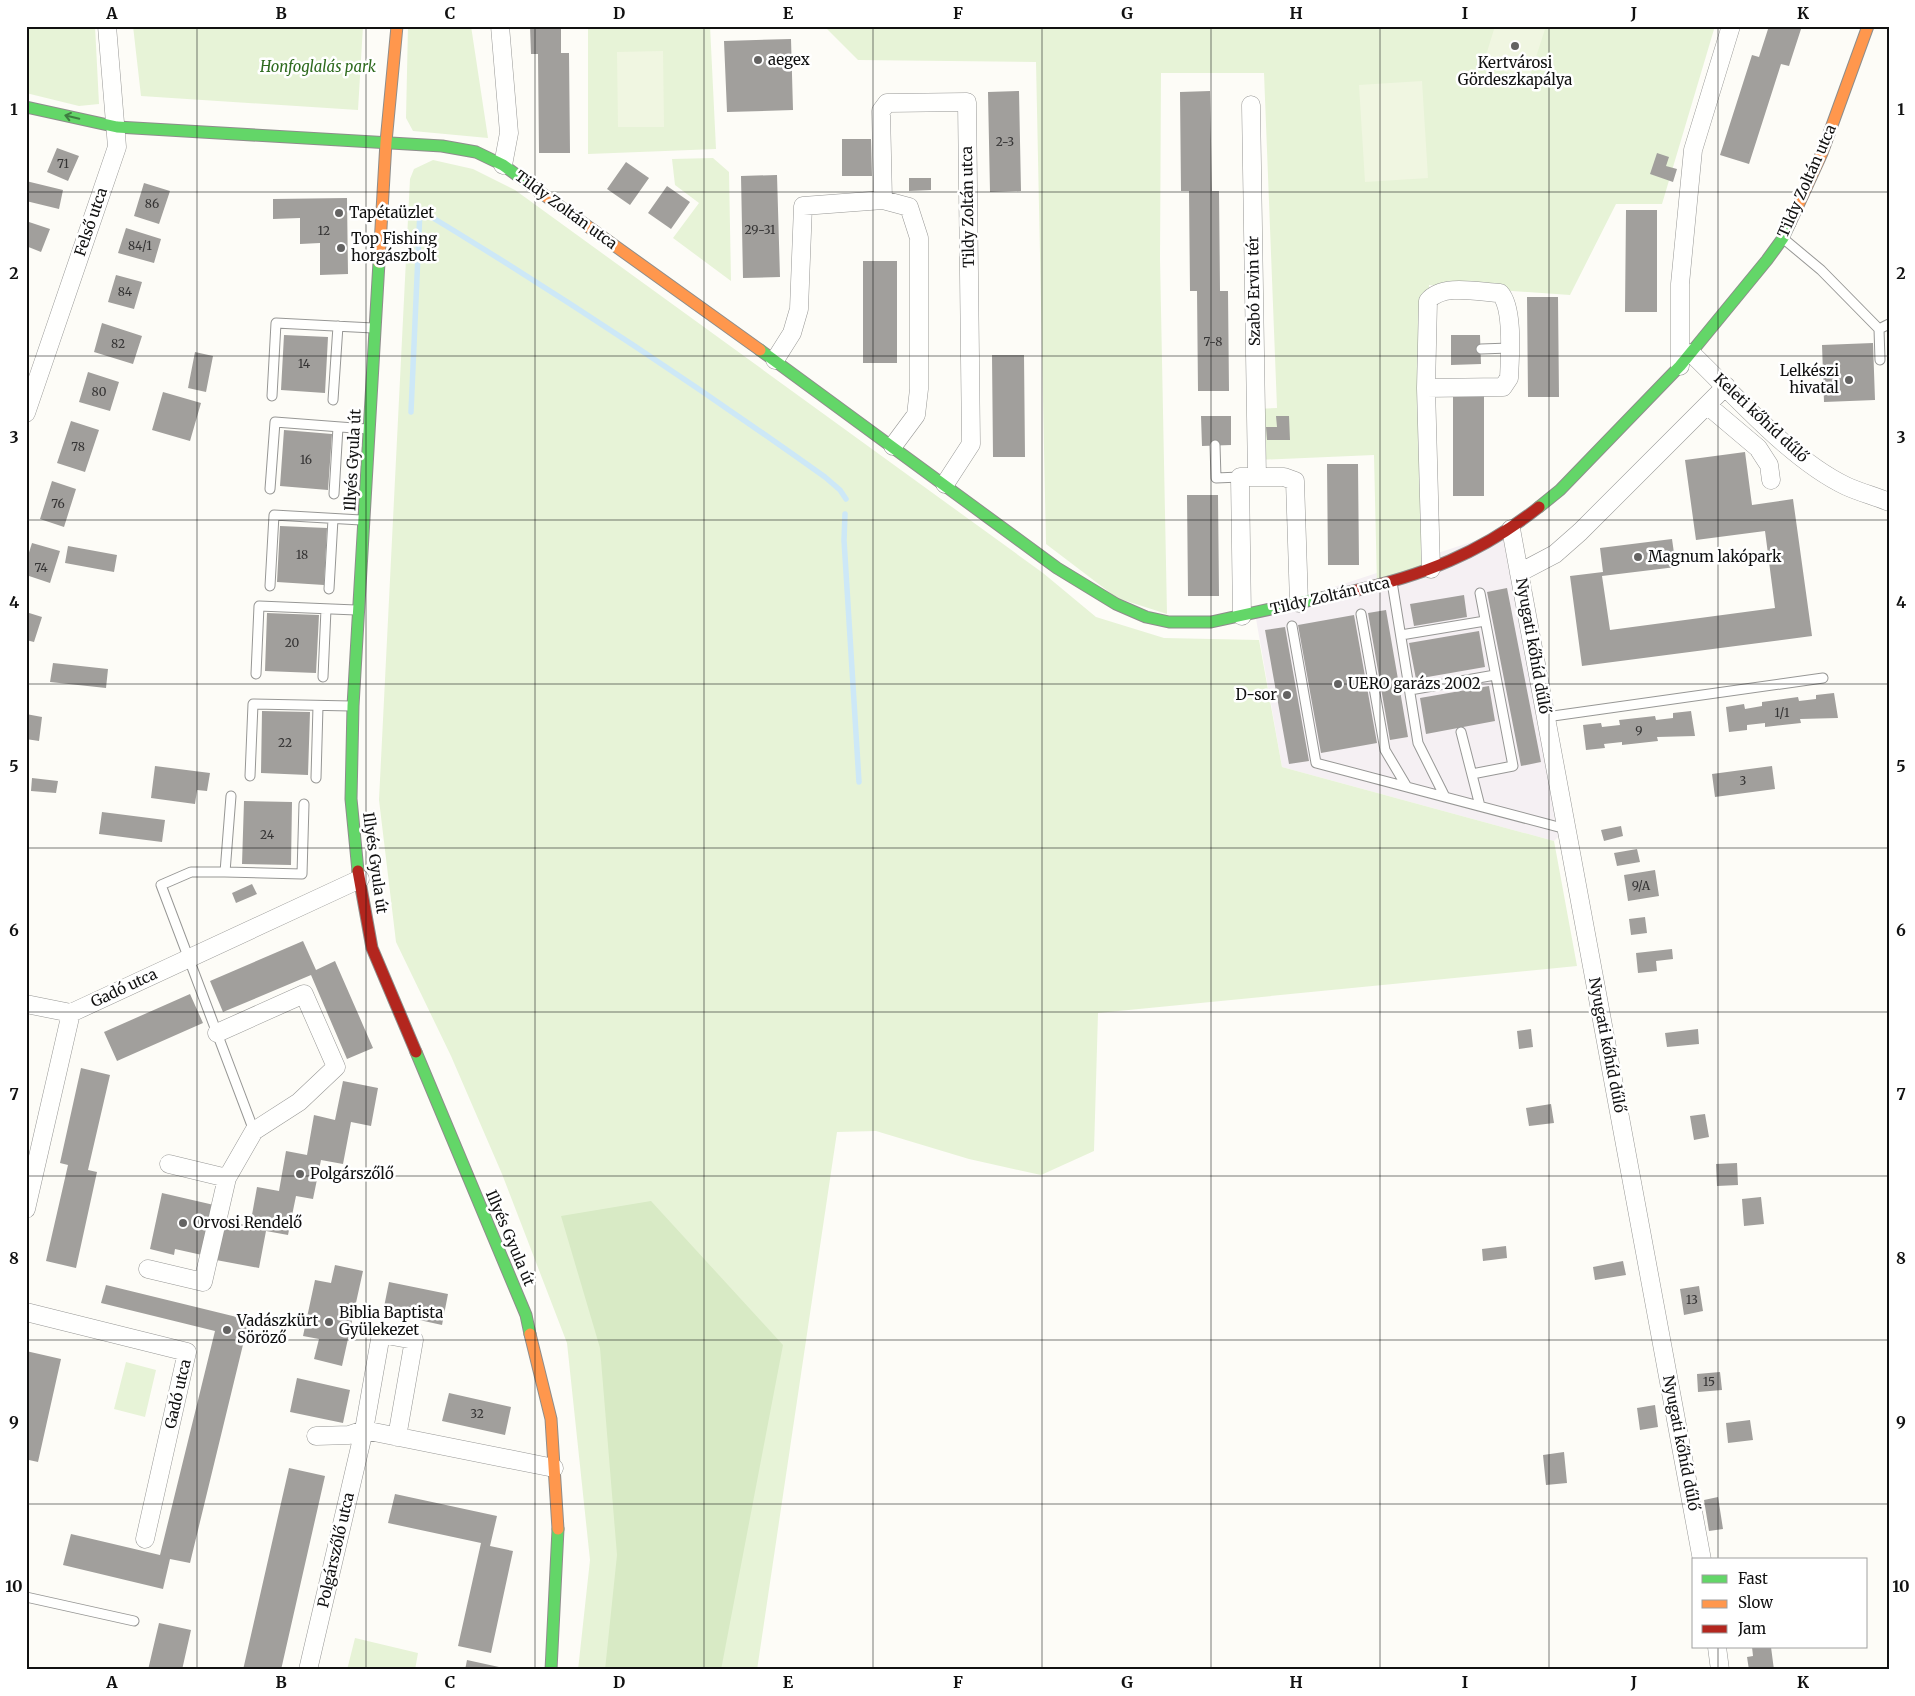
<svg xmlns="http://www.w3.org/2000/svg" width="1915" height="1696" font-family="Merriweather,serif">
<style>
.industrial{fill:#f5f0f3}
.green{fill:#e7f3d7}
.forest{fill:#d8eac5}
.pitch{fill:#f0f6e1}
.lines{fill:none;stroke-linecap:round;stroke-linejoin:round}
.stream{stroke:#cde8f7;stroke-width:5.5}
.building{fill:#a19f9c}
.lane-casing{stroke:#979795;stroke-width:11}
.street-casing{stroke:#979795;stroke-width:19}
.fast-casing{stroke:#8e8d8b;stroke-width:13}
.slow-casing{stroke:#8e8d8b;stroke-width:13}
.jam-casing{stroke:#8e8d8b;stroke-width:13}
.lane{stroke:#fffffe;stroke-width:9}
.street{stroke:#fffffe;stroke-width:18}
.fast{stroke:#63d668;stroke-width:11}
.slow{stroke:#ff974d;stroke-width:11}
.jam{stroke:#b3261e;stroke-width:11}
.oneway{stroke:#3e7d41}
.grid{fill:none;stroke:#111;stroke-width:1;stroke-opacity:0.55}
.poi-dot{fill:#646362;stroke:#fff;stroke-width:2}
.labels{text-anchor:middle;stroke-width:5;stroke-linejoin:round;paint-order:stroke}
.number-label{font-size:12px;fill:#353434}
.poi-label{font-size:15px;fill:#111;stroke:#fff;text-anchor:start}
.park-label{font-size:15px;font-style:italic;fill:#2f6b1f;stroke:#fff}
.street-label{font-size:15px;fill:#111;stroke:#fff}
.neatline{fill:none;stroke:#111;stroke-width:2}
.grid-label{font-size:16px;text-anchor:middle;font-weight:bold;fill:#111}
</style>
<rect width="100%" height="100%" fill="#fdfcf7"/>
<path class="industrial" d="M1511 529 1566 829 1554 841 1282 767 1255 613Z"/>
<path class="green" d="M26 26H95L99 104 79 106 26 93Z
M133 26H363L358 110 141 96Z
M408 26H471L488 138 413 131 406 118Z
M588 26H710L716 149 588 154Z
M824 26H1715L1662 204H1616L1570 295 1429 285 1431 569 1377 586 1374 455 1256 460V409L1277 408 1264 73H1161L1160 259 1167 614 1117 598 1046 544 1036 62 858 60Z
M713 158 729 172 731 281 673 238 699 203 675 185 672 159Z
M433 160 473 169 515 190 1043 573 1096 617 1164 638 1259 640 1282 767 1554 841 1577 966 1098 1013 1094 1151 1041 1175 969 1159 876 1131 837 1132 757 1670H578L590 1560 567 1343 502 1174 451 1056 396 942 379 800 410 179 414 169Z
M126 1362 156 1370 145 1417 114 1409Z
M355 1638 418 1653 415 1670H347Z"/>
<path class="forest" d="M651 1201 783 1345 721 1670H605L617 1555 600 1348 561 1216Z"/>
<path class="pitch" d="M1495 26H1546L1529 79 1483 65Z
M663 51 664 127H618L617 52Z
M1422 81 1428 178 1365 182 1359 85Z"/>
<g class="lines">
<path class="stream" d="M411 412 420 210C559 294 693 383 825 477L840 490 846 499
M845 514 844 540 859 782"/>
</g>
<path class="building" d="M530 26H561V53H569L570 153H539L538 54H531Z
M1769 26H1802L1789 66 1781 64 1749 164 1720 155 1752 55 1759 57Z
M791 39 793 110 727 112 724 41Z
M1019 91 1021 191 990 192 988 92Z
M1210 91 1212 191H1219L1220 291H1228L1229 391H1198L1197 291H1190L1189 191H1181L1180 92Z
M842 139H871L872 176H842Z
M57 148 79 156 68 181 47 172Z
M1657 153 1669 157 1666 166 1677 169 1673 182 1650 174Z
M626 162 649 178 630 205 607 189Z
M777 175 780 277 743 278 741 176Z
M909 178H931V190L909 191Z
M26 181 63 190 59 209 26 201Z
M144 183 170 191 159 224 134 216Z
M667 186 690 202 671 229 648 213Z
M347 198 348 274 320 275V243L300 244V218L273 219V199Z
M1626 210H1657V312H1625Z
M26 221 50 229 41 252 26 246Z
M126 228 161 239 154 263 118 253Z
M863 261H897V363H863Z
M116 275 142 282 134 309 108 302Z
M1527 297H1558L1559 397H1528Z
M102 323 142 336 133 364 94 352Z
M284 335 328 337 325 393 281 390Z
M1451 335H1480L1481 364 1451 365Z
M1873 343 1875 400 1824 402 1822 345Z
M195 352 213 356 206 392 188 388Z
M992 355H1024L1025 457H993Z
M88 372 119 382 110 411 79 402Z
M163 392 201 403 190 441 152 430Z
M1453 395 1484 396V496H1453Z
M1201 416H1231V445L1202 446Z
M1276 416H1289L1290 440H1267L1266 427H1277Z
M71 421 99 430 85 472 57 463Z
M284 430 332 434 328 490 280 486Z
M1745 452 1752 505 1793 499 1812 636 1582 666 1570 576 1603 572 1600 548 1672 539 1676 567 1602 576 1610 630 1775 608 1765 531 1696 540 1685 460Z
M1327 464H1358L1359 565H1328Z
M52 481 76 489 64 527 40 519Z
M1187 495H1218L1219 596H1188Z
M280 526 327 528 324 585 277 582Z
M32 543 60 551 50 583 26 575V562Z
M68 546 117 555 114 572 65 563Z
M1507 588 1541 762 1521 766 1487 592Z
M1464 595 1467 617 1414 626 1410 604Z
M1386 610 1408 737 1390 740 1368 613Z
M26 612 42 617 34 642 26 640Z
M267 613 319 615 316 673 265 671Z
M1354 615 1377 743 1321 753 1298 625Z
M1285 627 1309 761 1289 764 1265 630Z
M1479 631 1485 667 1416 679 1409 643Z
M53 663 108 669 106 688 50 682Z
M1489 686 1495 721 1426 734 1420 698Z
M1834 693 1838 718 1800 719 1801 723 1765 727V723L1747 725V730L1729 732 1726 707 1744 704 1745 709 1762 706V702L1798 697 1799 701 1816 699V695Z
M262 711 310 712 308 775 261 773Z
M1691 711 1695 736 1657 737 1658 741 1622 745V742L1604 744 1605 748 1586 750 1583 725 1601 723 1602 727 1620 725 1619 720 1655 716 1656 720 1673 718V713Z
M26 714 42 717 39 741 26 739Z
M155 766 210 773 207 791 197 790 195 804 151 798Z
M1772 766 1775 789 1715 797 1712 774Z
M32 778 58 781 56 793 31 791Z
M244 801 292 802 291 865 242 864Z
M102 812 165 820 162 842 99 834Z
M1621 826 1623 836 1604 841 1601 830Z
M1637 849 1640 862 1617 866 1614 853Z
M1655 870 1659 896 1628 901 1624 875Z
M252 884 257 894 236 903 232 893Z
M1645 917 1647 933 1631 935 1629 919Z
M303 941 316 970 335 961 373 1048 347 1059 311 975 223 1012 210 981Z
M1672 949 1673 959 1656 961 1657 971 1638 973 1636 953Z
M190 994 203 1023 117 1061 104 1032Z
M1531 1029 1533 1047 1519 1049 1517 1031Z
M1698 1029 1699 1044 1667 1047 1665 1033Z
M81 1068 110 1075 88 1170 97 1172 76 1268 46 1261 68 1165 60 1163Z
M343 1081 378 1088 371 1126 351 1122 343 1164 321 1160 313 1199 296 1196 288 1235 266 1231 259 1268 216 1260 224 1221 250 1226 257 1187 279 1191 286 1151 307 1155 314 1115 335 1120Z
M1551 1104 1554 1123 1529 1126 1526 1108Z
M1705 1114 1709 1137 1694 1140 1690 1116Z
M1737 1163 1738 1185 1717 1186 1716 1164Z
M162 1193 214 1205 202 1255 175 1249 174 1255 150 1249Z
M1761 1197 1764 1224 1744 1226 1742 1199Z
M1506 1246 1507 1258 1483 1261 1482 1249Z
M1623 1261 1626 1275 1595 1280 1593 1267Z
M335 1265 363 1271 342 1366 314 1359 319 1339 303 1336 315 1280 331 1283Z
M389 1282 448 1294 442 1325 383 1312Z
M106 1285 249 1320 190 1563 170 1559 163 1589 63 1565 71 1534 160 1555 215 1331 101 1303Z
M1699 1286 1703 1311 1684 1315 1680 1289Z
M26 1351 61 1359 38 1462 29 1460 27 1468Z
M1720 1372 1722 1390 1698 1392 1697 1374Z
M297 1378 350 1390 343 1423 290 1412Z
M449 1393 511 1407 505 1435 442 1421Z
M1655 1405 1658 1427 1640 1430 1637 1408Z
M1750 1420 1753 1440 1728 1443 1726 1423Z
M1564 1452 1567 1483 1546 1485 1543 1455Z
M289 1468 325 1476 281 1670H243Z
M395 1494 497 1516 490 1546 513 1551 491 1653 458 1646 481 1543 388 1523Z
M1718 1497 1723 1529 1709 1531 1704 1500Z
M159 1623 191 1630 182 1670H148Z
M1752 1647H1771L1774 1670H1749L1747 1657 1753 1656Z
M467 1660 499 1667 498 1670H465Z"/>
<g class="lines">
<defs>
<path id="lane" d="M1785 240 1821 270 1879 329 1889 324
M1879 329 1880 360
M1481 349 1509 348
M272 396 276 323 373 328
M333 400 338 326
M1215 445 1216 478 1240 477
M270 489 275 422 367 429
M334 494 338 427
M1392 582 1418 743 1445 797
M270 586 274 515 361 520
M329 589 333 519
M1361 614 1385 750 1407 787
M1292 626 1316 763 1566 829
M1401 635 1485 621
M256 674 259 606 356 610
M323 677 326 609
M1410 690 1495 675
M1546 717 1823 678
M1461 732 1480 806
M1472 774 1513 766 1480 593
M250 776 253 704 351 706
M316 778 318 706
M231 796 225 872H191L161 885 254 1131
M225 872 302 874 304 804
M26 1597 134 1621"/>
<path id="street" d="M500 26 509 133 503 165
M883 200 909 207 919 238V389L916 415 893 446
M1691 353C1735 395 1791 460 1846 486 1859 492 1874 496 1889 502
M775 360 792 333 799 309 803 206 883 200 881 111 887 103 967 102 971 444 945 484
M1680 366V284L1693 150 1731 26
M1426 388 1503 387 1509 378C1510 357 1514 308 1500 293 1479 292 1442 283 1428 301L1426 388 1431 569
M1707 405 1758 448 1769 465 1771 480
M26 413 117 147 107 26
M1257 477H1284L1295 481 1299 603
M1511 529 1702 1560
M1519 573 1555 554 1580 532 1726 386
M1242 616 1240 477H1257L1251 105
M26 1004 71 1013
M217 1033 304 994 336 1067 299 1102 254 1131 227 1178
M26 1209 71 1013 360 879
M148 1269 203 1282 227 1178 169 1164
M26 1312 187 1352 145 1539
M316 1436 349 1435 364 1430 381 1334 414 1340 397 1437
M1717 1647 1720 1670
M308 1670 364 1430 554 1468"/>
<path id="fast" d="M26 107 117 127 442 146 476 152 503 165 533 187
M760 350 1057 568 1116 604 1146 617 1169 622H1211L1349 592
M1539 507 1560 490 1680 366 1767 260 1783 238 1790 223
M358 871 351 799 353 706 379 262
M416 1052 526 1315 530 1334
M551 1670 558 1529"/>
<path id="slow" d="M533 187 760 350
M1790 223 1822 153 1868 26
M379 262 386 142 397 26
M530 1334 551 1419 558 1529"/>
<path id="jam" d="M1349 592C1422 576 1481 553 1539 507
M358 871 372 948 416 1052"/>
</defs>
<use href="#lane" class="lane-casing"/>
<use href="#street" class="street-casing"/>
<use href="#fast" class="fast-casing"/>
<use href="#slow" class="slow-casing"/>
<use href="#jam" class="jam-casing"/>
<use href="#lane" class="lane"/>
<use href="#street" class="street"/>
<use href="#fast" class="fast"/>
<use href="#slow" class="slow"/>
<use href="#jam" class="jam"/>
</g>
<defs><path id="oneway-shaft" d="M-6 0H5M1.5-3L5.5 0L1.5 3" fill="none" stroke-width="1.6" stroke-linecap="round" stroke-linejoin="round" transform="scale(1.25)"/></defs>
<use class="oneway" href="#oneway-shaft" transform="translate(72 117) rotate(-167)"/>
<path class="grid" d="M197 26V1670M366 26V1670M535 26V1670M704 26V1670M873 26V1670M1042 26V1670M1211 26V1670M1380 26V1670M1549 26V1670M1718 26V1560M26 192H1889M26 356H1889M26 520H1889M26 684H1889M26 848H1889M26 1012H1889M26 1176H1889M26 1340H1889M26 1504H1889M1718 1647V1670"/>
<g class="poi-dot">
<circle cx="1515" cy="46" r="5"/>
<circle cx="758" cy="60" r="5"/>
<circle cx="339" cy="213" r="5"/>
<circle cx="341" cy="248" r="5"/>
<circle cx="1849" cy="380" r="5"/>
<circle cx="1638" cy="557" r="5"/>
<circle cx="1338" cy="684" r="5"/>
<circle cx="1287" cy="695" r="5"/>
<circle cx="300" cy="1174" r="5"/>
<circle cx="183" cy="1223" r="5"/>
<circle cx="329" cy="1322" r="5"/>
<circle cx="227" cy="1330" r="5"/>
</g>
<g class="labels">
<g class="number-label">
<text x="1005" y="146">2-3</text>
<text x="63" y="168">71</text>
<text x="152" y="208">86</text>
<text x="760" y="234">29-31</text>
<text x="324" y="235">12</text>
<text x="140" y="250">84/1</text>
<text x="125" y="296">84</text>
<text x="1213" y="346">7-8</text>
<text x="118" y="348">82</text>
<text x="304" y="368">14</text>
<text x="99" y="396">80</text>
<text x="78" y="451">78</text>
<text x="306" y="464">16</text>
<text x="58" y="508">76</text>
<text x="302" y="559">18</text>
<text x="41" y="572">74</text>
<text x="292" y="647">20</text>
<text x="1782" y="717">1/1</text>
<text x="1639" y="735">9</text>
<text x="285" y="747">22</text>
<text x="1743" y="785">3</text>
<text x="267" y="839">24</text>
<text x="1641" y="890">9/A</text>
<text x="1692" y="1304">13</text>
<text x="1709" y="1386">15</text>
<text x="477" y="1418">32</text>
</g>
<g class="poi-label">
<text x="768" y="65">aegex</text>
<text x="1515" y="68" text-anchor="middle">Kertvárosi<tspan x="1515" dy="17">Gördeszkapálya</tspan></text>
<text x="349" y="218">Tapétaüzlet</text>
<text x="351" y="244">Top Fishing<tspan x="351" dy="17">horgászbolt</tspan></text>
<text x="1839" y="376" text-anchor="end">Lelkészi<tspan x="1839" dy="17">hivatal</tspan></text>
<text x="1648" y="562">Magnum lakópark</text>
<text x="1348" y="689">UERO garázs 2002</text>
<text x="1277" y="700" text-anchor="end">D-sor</text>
<text x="310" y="1179">Polgárszőlő</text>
<text x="193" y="1228">Orvosi Rendelő</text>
<text x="339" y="1318">Biblia Baptista<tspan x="339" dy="17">Gyülekezet</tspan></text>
<text x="237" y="1326">Vadászkürt<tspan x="237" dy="17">Söröző</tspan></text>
</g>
<g class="park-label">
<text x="318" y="72">Honfoglalás park</text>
</g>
<g class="street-label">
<text transform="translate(1807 181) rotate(-66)" y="5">Tildy Zoltán utca</text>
<text transform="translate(968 207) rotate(-91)" y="5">Tildy Zoltán utca</text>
<text transform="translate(566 210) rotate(36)" y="5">Tildy Zoltán utca</text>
<text transform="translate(91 222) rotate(-71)" y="5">Felső utca</text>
<text transform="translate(1254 291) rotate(-91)" y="5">Szabó Ervin tér</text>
<text transform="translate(1761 418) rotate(43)" y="5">Keleti kőhíd dűlő</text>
<text transform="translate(353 460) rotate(-87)" y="5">Illyés Gyula út</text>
<text transform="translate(1330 596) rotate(-13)" y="5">Tildy Zoltán utca</text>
<text transform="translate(1533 646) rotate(80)" y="5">Nyugati kőhíd dűlő</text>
<text transform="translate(375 863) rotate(82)" y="5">Illyés Gyula út</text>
<text transform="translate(124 988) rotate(-25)" y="5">Gadó utca</text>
<text transform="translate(1607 1045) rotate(79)" y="5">Nyugati kőhíd dűlő</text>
<text transform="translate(510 1238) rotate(67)" y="5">Illyés Gyula út</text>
<text transform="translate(178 1394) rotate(-77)" y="5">Gadó utca</text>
<text transform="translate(1681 1443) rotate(79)" y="5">Nyugati kőhíd dűlő</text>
<text transform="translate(336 1550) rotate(-77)" y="5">Polgárszőlő utca</text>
</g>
</g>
<rect width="1915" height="1696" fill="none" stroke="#ffffff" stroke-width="55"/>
<rect x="1692" y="1558" width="175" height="90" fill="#ffffff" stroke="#a0a0a0"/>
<rect x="1702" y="1575" width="25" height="8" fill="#63d668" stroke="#a0a0a0"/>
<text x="1738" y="1584" font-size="15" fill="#111111">Fast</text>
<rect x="1702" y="1600" width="25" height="8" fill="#ff974d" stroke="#a0a0a0"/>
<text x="1738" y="1608" font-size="15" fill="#111111">Slow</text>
<rect x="1702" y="1625" width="25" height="8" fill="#b3261e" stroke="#a0a0a0"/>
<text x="1738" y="1634" font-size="15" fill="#111111">Jam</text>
<rect x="28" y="28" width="1860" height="1640" class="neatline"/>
<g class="grid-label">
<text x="112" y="19">A</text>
<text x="281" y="19">B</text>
<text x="450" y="19">C</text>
<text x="619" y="19">D</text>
<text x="788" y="19">E</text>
<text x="958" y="19">F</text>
<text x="1127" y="19">G</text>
<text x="1296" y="19">H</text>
<text x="1465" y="19">I</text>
<text x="1634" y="19">J</text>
<text x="1803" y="19">K</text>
<text x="14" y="115">1</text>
<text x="1901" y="115">1</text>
<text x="14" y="279">2</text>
<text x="1901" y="279">2</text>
<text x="14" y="443">3</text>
<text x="1901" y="443">3</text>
<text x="14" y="608">4</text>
<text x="1901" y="608">4</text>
<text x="14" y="772">5</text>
<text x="1901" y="772">5</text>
<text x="14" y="936">6</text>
<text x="1901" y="936">6</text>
<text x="14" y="1100">7</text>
<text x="1901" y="1100">7</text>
<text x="14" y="1264">8</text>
<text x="1901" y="1264">8</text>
<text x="14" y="1428">9</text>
<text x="1901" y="1428">9</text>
<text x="14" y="1592">10</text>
<text x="1901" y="1592">10</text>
<text x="112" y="1688">A</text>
<text x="281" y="1688">B</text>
<text x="450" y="1688">C</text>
<text x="619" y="1688">D</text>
<text x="788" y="1688">E</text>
<text x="958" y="1688">F</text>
<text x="1127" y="1688">G</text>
<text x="1296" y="1688">H</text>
<text x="1465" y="1688">I</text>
<text x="1634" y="1688">J</text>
<text x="1803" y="1688">K</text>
</g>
</svg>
